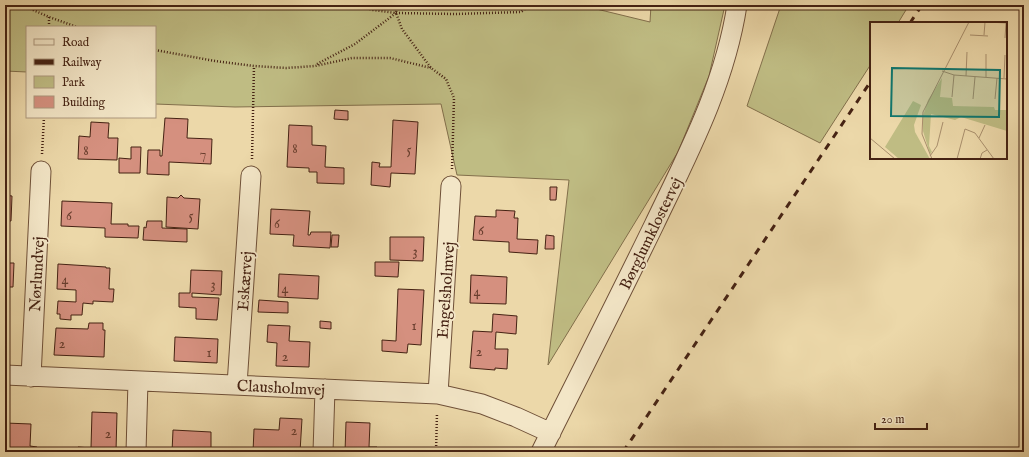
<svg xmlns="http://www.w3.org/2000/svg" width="1029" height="457" font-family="'IM FELL English',serif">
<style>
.green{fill:#bfbc83;stroke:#826f4b}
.building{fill:#d5907f;stroke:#452213}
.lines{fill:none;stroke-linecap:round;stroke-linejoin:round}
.street-casing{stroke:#6f5038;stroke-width:21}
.path{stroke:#452213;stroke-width:2.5;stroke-dasharray:1 2;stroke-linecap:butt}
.street{stroke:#f3e6c7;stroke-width:19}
.rail{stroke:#452213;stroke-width:3;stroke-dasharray:7 7;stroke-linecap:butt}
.labels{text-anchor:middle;stroke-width:3.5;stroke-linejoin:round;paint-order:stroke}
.number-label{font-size:14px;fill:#693e2e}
.street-label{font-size:16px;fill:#452213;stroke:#f3e6c7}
.inset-road{fill:none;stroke:#a98f6d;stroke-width:1}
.view{fill:#0f766e;fill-opacity:0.15;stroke:#0f766e;stroke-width:2}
.inset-edge{fill:none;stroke:#452213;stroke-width:2}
</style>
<rect width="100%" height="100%" fill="#ecd8a9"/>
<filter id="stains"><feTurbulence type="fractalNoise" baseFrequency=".005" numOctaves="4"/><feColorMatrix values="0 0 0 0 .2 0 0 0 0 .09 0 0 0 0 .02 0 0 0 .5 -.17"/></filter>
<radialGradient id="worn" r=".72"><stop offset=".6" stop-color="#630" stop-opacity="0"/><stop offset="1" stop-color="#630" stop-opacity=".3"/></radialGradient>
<path class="green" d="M5 5H580L650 22 651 5H725L709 76 678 152 548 365 569 180 457 175 441 104 235 107 155 104V27H27V72L5 71Z
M781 5H909L898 23H871V64L820 143 747 106Z"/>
<path class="building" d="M540 5H562L561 9Z
M335 110 348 111V120L334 119Z
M165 118 188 119 187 138 212 139 211 164 169 162V175L147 174 148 150H160V156H162Z
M393 120 418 122 415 174 391 173 390 187 371 185 372 162 380 163 379 167H391Z
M91 122 109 123 108 138H118L117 160 78 159 79 136 90 137Z
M289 125 312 126V145L326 146 325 167 344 168V184L317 183V172H309V168L287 167Z
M131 147H141L140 173H119V158L131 159Z
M550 187H557L556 200H550Z
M5 195 12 196 11 221H5Z
M181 195 184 198 200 199 198 229 166 227 167 197 178 198Z
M62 201 112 203 111 224H128V226H139L138 238 105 237V228L61 226Z
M271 209 310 211 308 235H310L311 232H331L330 248 293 246 294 235 270 234Z
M496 210 515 211 514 218H518L517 239 538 240 537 254 509 252V242L473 240 475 216 496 217Z
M147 221H162V228L187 229V242L143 240 144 227 146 228Z
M332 235H339L338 247H331Z
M546 235 554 236V249H545Z
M390 237H424L423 261 390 260Z
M375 262H399L398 277 375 276Z
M5 263H14L13 287H5Z
M58 264 106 267V268H110L109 289H114L113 302 93 301V304L83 303 82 315H71V320L60 319V314H57L58 301 76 302V290L57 289Z
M191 270 222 271 221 295 192 293V297L219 298 217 320 196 319V308L179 307V293H190Z
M279 274 319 276 318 299 278 297Z
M471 275 507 277 506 304 470 303Z
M398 289 424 290 421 345 408 344 407 353 382 351V340L396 341Z
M259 300 288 302V313L258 312Z
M493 314 517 316 516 334 496 332 495 349H508L507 369 495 368V370L470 368 473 331 492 332Z
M320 321 331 322V329L320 328Z
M89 323H103V330H105L104 357 54 355 56 328 88 329Z
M268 325 290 326 289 341 310 342 309 367 276 366 277 343 267 342Z
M175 337 218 339 217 363 174 361Z
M92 412 117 413 116 451 78 452V447L91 448Z
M280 418 302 419 300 452H249H253L254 429 279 430Z
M346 422 370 423 369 447H377L376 452H345Z
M5 423 31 424 30 446 37 447V452H16V449L5 448Z
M173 430 211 432V452H172Z"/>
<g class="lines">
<defs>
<path id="street" d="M5 375 438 394 482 404 516 417 551 433
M31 377 41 171
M237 385 251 176
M438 394 451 186
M136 452 138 381
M323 452 325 389
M541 452C579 376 617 301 654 225 688 154 725 84 737 5"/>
</defs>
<use href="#street" class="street-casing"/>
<path class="path" d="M22 5 49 17 77 27
M397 5 396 13 402 29 431 68 446 79 454 98 452 169
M396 13 455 14 521 12 525 9 526 5
M49 27V17
M155 50 215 61 254 66 286 68 315 66 352 58H390L431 68
M317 64 355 44 396 13 373 10 355 5
M42 154 44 117
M252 159 254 66
M436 452 437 413"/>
<use href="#street" class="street"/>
<path class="rail" d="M910 23 922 5
M623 452 871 81"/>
</g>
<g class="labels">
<g class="number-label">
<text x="295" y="153">8</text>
<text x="409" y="154">5</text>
<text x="86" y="155">8</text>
<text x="203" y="158">7</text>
<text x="69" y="220">6</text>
<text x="191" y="220">5</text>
<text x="277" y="228">6</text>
<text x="481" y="235">6</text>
<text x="415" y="256">3</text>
<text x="65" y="284">4</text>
<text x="213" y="289">3</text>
<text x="285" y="293">4</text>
<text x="477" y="296">4</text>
<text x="414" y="330">1</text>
<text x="62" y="348">2</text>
<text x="479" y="356">2</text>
<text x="209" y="357">1</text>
<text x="285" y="361">2</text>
<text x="294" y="435">2</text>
<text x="108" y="438">2</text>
</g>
<g class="street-label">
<text transform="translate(650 233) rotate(-64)" y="6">Børglumklostervej</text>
<text transform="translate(36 274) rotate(-87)" y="6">Nørlundvej</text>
<text transform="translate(244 281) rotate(-86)" y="6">Eskærvej</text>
<text transform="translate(445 290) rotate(-86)" y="6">Engelsholmvej</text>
<text transform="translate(281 387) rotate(3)" y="6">Clausholmvej</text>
</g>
</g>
<g transform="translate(870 22)">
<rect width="137" height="137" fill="#ecd8a9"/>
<path d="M72 56 70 75 82 76 83 84 124 85 125 88H137V109L91 95 85 98 61 92 59 124 62 130 60 132 53 109V94L58 78ZM43 79 51 83 44 103 45 110 60 137H29L15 125Z" fill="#bfbc83"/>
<path class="inset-road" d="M117 0 137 1M100 13 118 14M114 13 115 0M135 16 136 1M72 49 84 53 137 57M96 54 97 30M116 55V32M134 56 135 33M82 75 84 53M103 77 105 55M125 77 127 56M0 116 25 137M109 116 115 103M60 134 67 124 73 100M62 137 52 112 53 90 99 0M87 137 95 107 105 111 124 137M110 137 112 131 117 128"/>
<path class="view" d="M22 46 130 48 129 95 21 94Z"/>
<rect width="137" height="137" class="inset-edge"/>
</g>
<rect width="1029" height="457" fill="none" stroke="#ecd8a9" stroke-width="20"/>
<rect x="6" y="6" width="1017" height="445" fill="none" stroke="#452213" stroke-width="2"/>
<rect x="10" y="10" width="1009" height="437" fill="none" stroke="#452213"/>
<rect x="26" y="26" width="130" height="92" fill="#f3e6c7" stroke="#ad987f"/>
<rect x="34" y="39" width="20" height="6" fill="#f3e6c7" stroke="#ad987f"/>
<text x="62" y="46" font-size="12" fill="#452213">Road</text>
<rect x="34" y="59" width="20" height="6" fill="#452213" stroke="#ad987f"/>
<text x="62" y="66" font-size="12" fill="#452213">Railway</text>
<rect x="34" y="76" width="20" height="12" fill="#bfbc83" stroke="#ad987f"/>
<text x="62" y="86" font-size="12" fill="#452213">Park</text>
<rect x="34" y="96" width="20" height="12" fill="#d5907f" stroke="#ad987f"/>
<text x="62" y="106" font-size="12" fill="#452213">Building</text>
<path d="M875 423v6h52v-6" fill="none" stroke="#452213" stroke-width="2"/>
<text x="881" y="423" font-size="12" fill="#452213" stroke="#f3e6c7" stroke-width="3" paint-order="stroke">20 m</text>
<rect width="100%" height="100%" filter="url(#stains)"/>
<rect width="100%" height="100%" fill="url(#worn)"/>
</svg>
